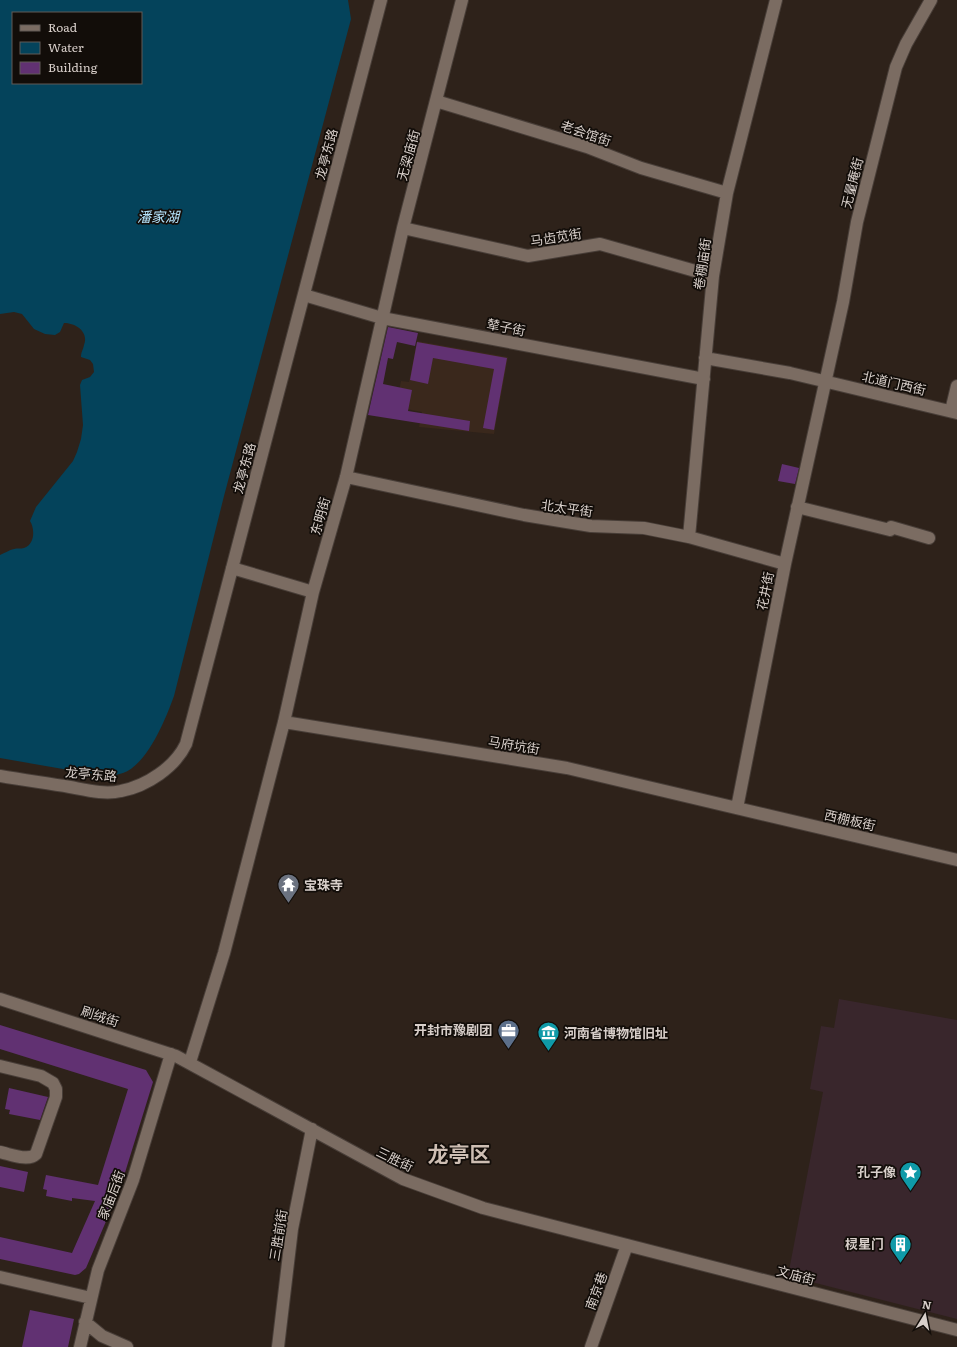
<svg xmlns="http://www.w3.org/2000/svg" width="957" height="1347" font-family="Literata,'Noto Sans SC',serif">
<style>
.commercial{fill:#39262c}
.built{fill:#3a281c}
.water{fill:#04435b;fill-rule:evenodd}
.building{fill:#613172}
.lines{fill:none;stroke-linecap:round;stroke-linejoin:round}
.minor-casing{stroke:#483e38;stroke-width:14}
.minor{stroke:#7b6c62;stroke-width:12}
.labels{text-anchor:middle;stroke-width:3.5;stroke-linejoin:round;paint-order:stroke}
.street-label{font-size:13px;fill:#d8cfca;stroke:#120d09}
.poi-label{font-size:13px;font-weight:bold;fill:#d8cfca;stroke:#120d09;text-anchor:end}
.water-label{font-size:14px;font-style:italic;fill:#b3e1f9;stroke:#120d09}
.town-label{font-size:21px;font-weight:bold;fill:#cebeb3;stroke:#120d09}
</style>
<rect width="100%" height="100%" fill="#2e221a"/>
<path class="commercial" d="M839 999 957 1020V1319L788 1276 823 1092 810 1089 821 1026 834 1028Z"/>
<path class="built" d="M417 341 508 357 494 434 419 427 422 412 396 407 401 381 409 382Z"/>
<path class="water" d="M0 0H348L351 19 224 496 174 696C166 718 148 764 123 773 104 780 82 773 63 769 42 765 21 762 0 758V555C5 553 9 550 14 549 17 548 21 549 24 548 35 544 35 529 30 521L36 507 73 461 77 452 81 439 83 425 80 385 82 380 90 377 94 372 93 364 90 360 81 357C81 352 83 350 84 345 89 332 76 323 64 323L60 332 55 335 45 334 34 329 22 314 14 312 0 314ZM13 13H141V83H13Z"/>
<path class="building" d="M388 327 418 333 415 346 397 342 393 359 388 358 383 384 412 390 408 411 470 421 469 431 368 415Z
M417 342 507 358 494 430 483 428 494 369 433 358 428 384 410 380Z
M782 464 799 468 795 484 778 481Z
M0 1025 146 1070 153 1082 123 1179 120 1178 115 1205H113L86 1268 79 1274 75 1275 0 1259V1237L72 1253 95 1201 72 1198V1201L46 1196 47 1190 43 1189 46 1175 98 1185 128 1089 0 1049Z
M9 1088 48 1097 40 1120 9 1114 10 1110 5 1109Z
M0 1166 28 1172 24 1192 0 1187Z
M30 1310 74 1319 68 1347H22Z"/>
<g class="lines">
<defs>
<path id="minor" d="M436 101 587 147 641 168 727 193
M403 228 528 256 600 244 713 276
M304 295 382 318 704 379
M705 358 790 373 957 413
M951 411 957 386
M346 477 524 515 591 526 644 528 689 537 785 564
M797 507 890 530 891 527 929 538
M689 537 713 276 727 193 776 0
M232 568 313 592
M284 722 567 768 957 860
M0 776C23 780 46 783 70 787 86 790 105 795 121 791 147 786 175 767 186 744L381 0
M737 808 785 564 843 302 857 222 896 67 906 44 931 0
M0 999 176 1056 403 1179 483 1208 957 1330
M190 1062 224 953 284 722 313 592 346 477 403 228 462 0
M0 1066 41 1076 53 1083 56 1089V1097L36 1154C28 1162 10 1154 0 1152
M0 1277 91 1298
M85 1322 102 1336 127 1347
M80 1347 98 1270 133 1180 171 1054
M278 1347 292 1229 312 1129
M591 1347 627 1245"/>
</defs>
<use href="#minor" class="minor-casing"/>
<use href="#minor" class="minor"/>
</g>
<defs>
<symbol id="temple-pin" viewBox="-11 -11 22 30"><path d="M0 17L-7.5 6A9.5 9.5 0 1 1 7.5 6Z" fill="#6b7280" stroke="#120d09"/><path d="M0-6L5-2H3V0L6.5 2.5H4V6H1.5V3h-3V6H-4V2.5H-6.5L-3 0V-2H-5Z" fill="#fff"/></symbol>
<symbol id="office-pin" viewBox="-11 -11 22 30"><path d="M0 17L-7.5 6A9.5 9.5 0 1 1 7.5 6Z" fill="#5c6f8a" stroke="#120d09"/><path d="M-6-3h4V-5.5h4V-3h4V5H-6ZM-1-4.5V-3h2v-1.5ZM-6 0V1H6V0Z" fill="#fff"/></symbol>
<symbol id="museum-pin" viewBox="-11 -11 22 30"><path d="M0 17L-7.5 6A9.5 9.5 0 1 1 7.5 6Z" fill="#0f9aa8" stroke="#120d09"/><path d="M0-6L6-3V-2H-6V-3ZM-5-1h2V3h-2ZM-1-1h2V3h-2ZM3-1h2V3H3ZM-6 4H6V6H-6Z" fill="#fff"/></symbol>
<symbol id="sight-pin" viewBox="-11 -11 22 30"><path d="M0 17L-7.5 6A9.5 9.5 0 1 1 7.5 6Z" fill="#0f9aa8" stroke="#120d09"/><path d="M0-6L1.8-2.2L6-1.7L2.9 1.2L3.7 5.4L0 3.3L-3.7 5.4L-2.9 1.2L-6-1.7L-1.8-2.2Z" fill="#fff"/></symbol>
<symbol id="building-pin" viewBox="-11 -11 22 30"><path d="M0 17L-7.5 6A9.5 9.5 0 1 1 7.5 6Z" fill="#0f9aa8" stroke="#120d09"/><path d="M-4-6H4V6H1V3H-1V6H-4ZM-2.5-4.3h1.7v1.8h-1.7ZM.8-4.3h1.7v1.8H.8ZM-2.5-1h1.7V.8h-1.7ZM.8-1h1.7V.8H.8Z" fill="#fff"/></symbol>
</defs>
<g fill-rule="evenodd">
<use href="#temple-pin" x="276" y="872" width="25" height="34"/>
<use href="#office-pin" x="496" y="1018" width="25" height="34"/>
<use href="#museum-pin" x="536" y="1020" width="25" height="34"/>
<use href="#sight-pin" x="898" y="1160" width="25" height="34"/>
<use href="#building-pin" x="888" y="1232" width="25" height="34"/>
</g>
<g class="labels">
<g class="street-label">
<text transform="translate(586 133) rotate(19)" y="5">老会馆街</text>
<text transform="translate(326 154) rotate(-75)" y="5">龙亭东路</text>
<text transform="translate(408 155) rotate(-75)" y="5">无梁庙街</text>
<text transform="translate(852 183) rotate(-76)" y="5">无量庵街</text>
<text transform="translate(556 237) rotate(-9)" y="5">马齿苋街</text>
<text transform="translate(702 264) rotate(-82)" y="5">卷棚庙街</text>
<text transform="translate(506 327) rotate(11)" y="5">辇子街</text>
<text transform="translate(894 383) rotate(13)" y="5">北道门西街</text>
<text transform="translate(244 468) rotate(-75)" y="5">龙亭东路</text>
<text transform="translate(567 508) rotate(8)" y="5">北太平街</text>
<text transform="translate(320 516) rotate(-74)" y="5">东明街</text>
<text transform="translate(765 591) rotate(-79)" y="5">花井街</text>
<text transform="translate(514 745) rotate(9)" y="5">马府坑街</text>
<text transform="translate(91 774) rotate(5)" y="5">龙亭东路</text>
<text transform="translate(850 820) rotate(13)" y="5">西棚板街</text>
<text transform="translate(100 1016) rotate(18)" y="5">刷绒街</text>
<text transform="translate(395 1159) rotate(26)" y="5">三胜街</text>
<text transform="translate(111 1195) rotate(-69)" y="5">家庙后街</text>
<text transform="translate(278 1235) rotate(-81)" y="5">三胜前街</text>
<text transform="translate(796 1275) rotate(15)" y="5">文庙街</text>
<text transform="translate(596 1291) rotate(-70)" y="5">南京巷</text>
</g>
<g class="poi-label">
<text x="304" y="890" text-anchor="start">宝珠寺</text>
<text x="492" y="1035">开封市豫剧团</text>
<text x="564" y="1038" text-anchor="start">河南省博物馆旧址</text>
<text x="896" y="1177">孔子像</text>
<text x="884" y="1249">棂星门</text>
</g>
<g class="water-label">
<text x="158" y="222">潘家湖</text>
</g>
<g class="town-label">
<text x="459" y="1162">龙亭区</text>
</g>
</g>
<rect x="12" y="12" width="130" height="72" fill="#120d09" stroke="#615b56"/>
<rect x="20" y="25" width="20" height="6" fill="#7b6c62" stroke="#615b56"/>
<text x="48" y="32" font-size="12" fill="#d8cfca">Road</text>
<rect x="20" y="42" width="20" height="12" fill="#04435b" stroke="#615b56"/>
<text x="48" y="52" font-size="12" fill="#d8cfca">Water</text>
<rect x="20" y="62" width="20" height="12" fill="#613172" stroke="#615b56"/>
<text x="48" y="72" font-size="12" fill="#d8cfca">Building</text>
<g transform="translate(925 1315) rotate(10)" stroke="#120d09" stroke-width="3" paint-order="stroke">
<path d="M0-3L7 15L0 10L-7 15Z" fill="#d8cfca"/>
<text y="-6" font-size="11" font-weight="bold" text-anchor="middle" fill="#d8cfca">N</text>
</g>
</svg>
